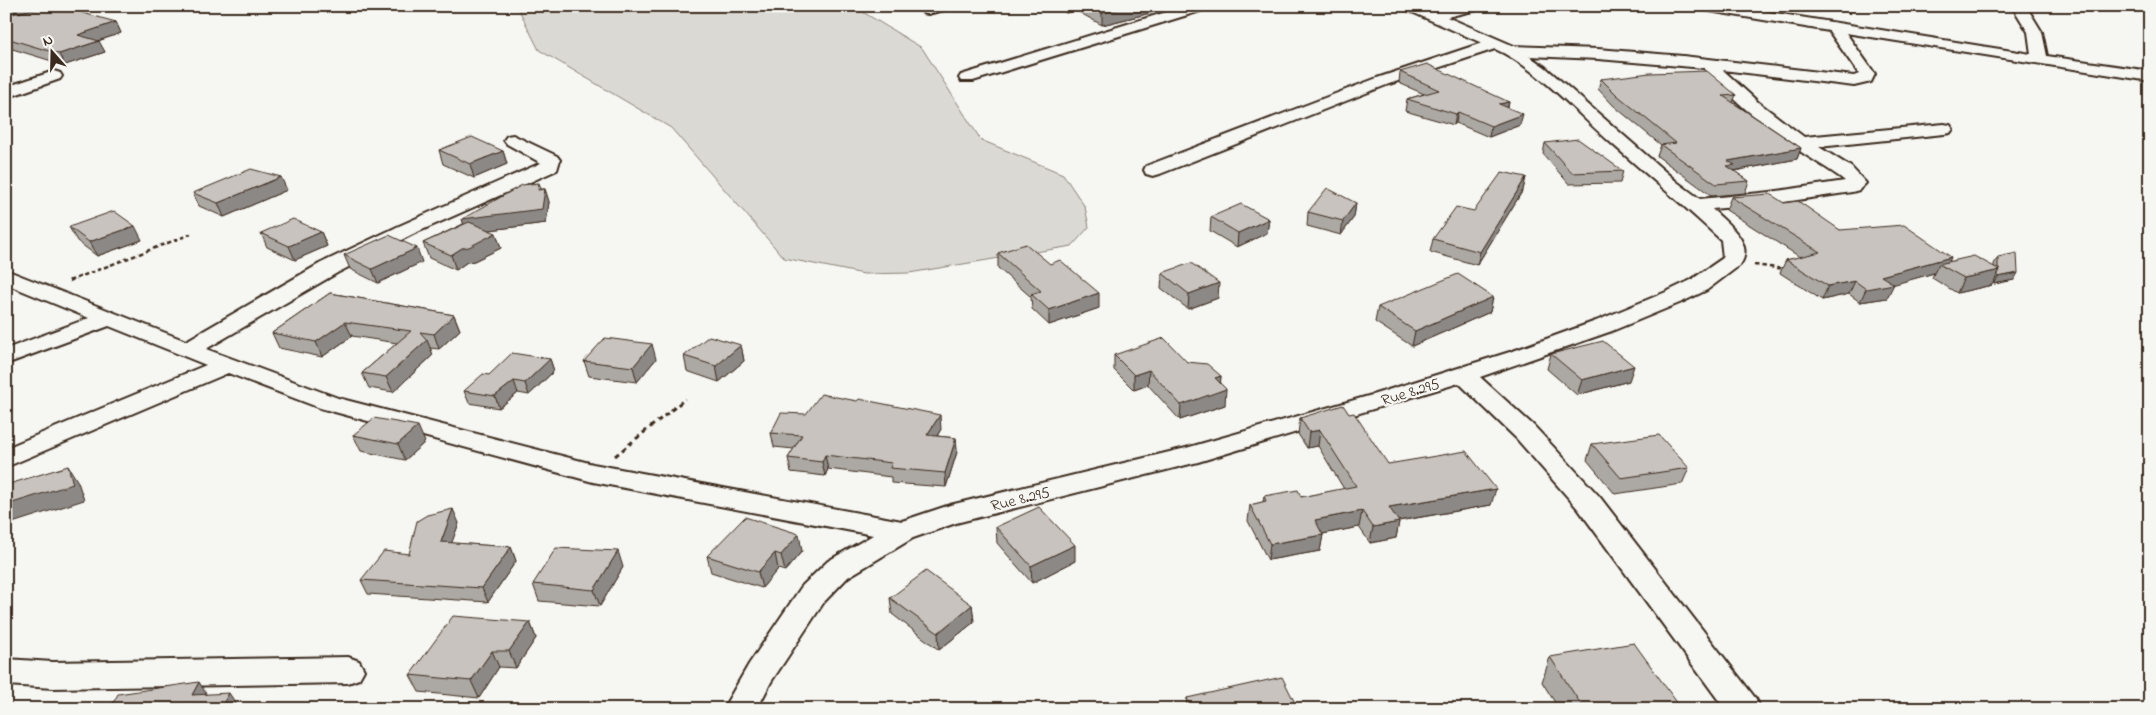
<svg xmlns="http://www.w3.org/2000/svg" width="2156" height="715" font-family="'Indie Flower',sans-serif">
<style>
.green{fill:#dad9d3;stroke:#8a8278}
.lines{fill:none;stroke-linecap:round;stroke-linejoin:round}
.minor-casing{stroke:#3b2a1e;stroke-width:4}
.path-far2{stroke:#3b2a1e;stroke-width:2;stroke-dasharray:3 2.5;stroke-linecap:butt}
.path-far1{stroke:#3b2a1e;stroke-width:2.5;stroke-dasharray:4.5 3;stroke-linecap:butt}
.path{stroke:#3b2a1e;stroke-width:3;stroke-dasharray:5 4;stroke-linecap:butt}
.minor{fill:#f6f6f2;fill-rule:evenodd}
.wall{fill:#aca8a3;stroke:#3b2a1e}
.shaded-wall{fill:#8c8885;stroke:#3b2a1e}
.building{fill:#c8c3be;stroke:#3b2a1e}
.labels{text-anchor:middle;stroke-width:4.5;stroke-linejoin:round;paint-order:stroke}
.street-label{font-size:16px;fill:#3b2a1e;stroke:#f6f6f2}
</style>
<rect width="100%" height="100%" fill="#f6f6f2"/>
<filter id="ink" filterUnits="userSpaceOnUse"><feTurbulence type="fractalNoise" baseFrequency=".02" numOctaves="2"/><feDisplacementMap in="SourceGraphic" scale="10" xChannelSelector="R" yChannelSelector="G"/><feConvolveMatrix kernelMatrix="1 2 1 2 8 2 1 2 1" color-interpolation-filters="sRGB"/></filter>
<g filter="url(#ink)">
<path class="green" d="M517 6H853L922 48 981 140 1063 174 1085 207 1089 227 1072 246 909 273 864 274 784 258 671 128 539 50Z"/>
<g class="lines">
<defs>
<path id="minor" d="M59 6H89L82 10 6 25V17Z
M950 6 948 9 928 14 923 13 921 10 926 6Z
M1186 6H1209L1207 9 973 81H961L959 78 961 75Z
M1403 6H1422L1434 11 1457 6H1483L1481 9 1447 17 1514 46 1598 49 1683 56 1854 76 1859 74 1829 31 1703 10 1696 6H1731L2031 54 2028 32 2012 6H2026L2042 32 2047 56 2150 71V81L1846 33 1875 74 1871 82 1854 86 1723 70 1758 102 1804 137 1944 124 1950 125 1953 129 1950 133 1944 134 1819 147 1851 167 1866 183 1859 190 1852 192 1770 204 1712 209C1726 223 1756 243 1740 265L1707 290 1682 302 1612 331 1480 377 1534 426 1599 496 1756 699 1761 709H1725L1579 510 1516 438 1459 383 1198 462 956 523 913 538 848 577 824 602 771 682 757 709H723L749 664 802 586 828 561 873 535 593 482 320 408 228 373 6 467V448L206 365 109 326 6 364V349L89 318 6 284V270L186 341 321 263 399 226 541 163 507 144 504 140 507 136 513 135 557 156 560 160 557 170 413 234 337 273 206 349 338 398 593 464 902 521 950 505 1186 448 1372 395 1513 351 1596 321 1666 292 1691 280 1723 258 1721 240C1685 206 1647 175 1610 142 1576 112 1536 67 1495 49L1389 84 1160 174 1153 176 1146 174 1144 170 1146 166 1377 78 1482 43 1405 9ZM1529 56 1598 59 1704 68C1730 97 1761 124 1794 147 1810 159 1829 168 1845 181L1770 192 1700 199 1677 182 1545 67Z
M54 71 60 73 62 76 60 79 6 98V87Z
M348 657 359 661 364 670 359 679 348 683 53 688 6 685V659L53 662Z"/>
</defs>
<use href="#minor" class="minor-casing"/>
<path class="path-far2" d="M1849 6V14"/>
<path class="path-far1" d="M1754 265 1785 269
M69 281 191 234"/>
<path class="path" d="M69 281 71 280
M615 456 685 399"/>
<use href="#minor" class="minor"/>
</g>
<path class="wall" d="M6 6H49L20 13 116 22 121 33 98 41 105 52 65 65 6 47Z
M81 6H158L159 8 84 11Z
M1056 6H1171V8L1102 25 1075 10 1066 13Z
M1400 72 1509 102 1508 108 1520 125 1489 137 1456 123 1454 125 1405 111 1407 99 1424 94 1399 83Z
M1601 79 1736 95 1733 102 1801 148 1797 159 1734 171 1749 181 1745 193 1712 196 1657 156 1661 145 1614 106 1598 89Z
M1545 143 1623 171 1620 183 1569 184 1543 154Z
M439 150 503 151 507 164 474 178 443 164Z
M1526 177 1523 190 1477 265 1430 252 1433 239Z
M539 183 541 189H545L549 202 546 223 489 230 501 248 474 261 467 262 456 270 429 258 423 243 463 224Z
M287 190 224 217 199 206 193 193Z
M1731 197 1784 203 1840 230 1951 257 1949 261 1994 267V264L1998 257 2014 280 1994 284V281L1992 285 1957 293 1932 278 1934 273 1893 284 1887 298 1860 302 1849 294 1822 300 1780 273 1786 260 1800 257 1726 210Z
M1356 203 1354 217 1341 235 1307 226 1308 212Z
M1211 217 1269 219 1267 233 1237 247 1210 231Z
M69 227 142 240 97 256 77 241Z
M321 232 327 246 295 260 267 247 261 233Z
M998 253 1099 308 1049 325 1032 309 1031 297 998 268Z
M344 255 422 262 378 283 350 269Z
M1162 273 1218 298 1188 309 1161 288Z
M330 293 454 315 460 330 439 349 430 348 433 355 393 392 369 388 362 373 397 343 352 336 322 357 279 348 272 333Z
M1493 297 1490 312 1412 346 1375 322 1378 307Z
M741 345 744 361 719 382 687 371 684 356Z
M1551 354 1629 381 1577 395 1547 369Z
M1114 355 1187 362 1221 376 1220 383 1225 405 1180 420 1148 385 1134 390 1114 370Z
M550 359 554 371 529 395 518 393 499 408 469 403 464 391 489 375Z
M656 359 637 382 589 376 584 361Z
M1300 418 1388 464 1491 505 1399 521 1396 538 1370 543 1359 527 1323 534 1320 551 1268 560 1248 521 1250 505 1263 502 1264 496 1301 497 1344 489 1318 446 1307 448 1298 434Z
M941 429 937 436 956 438 957 452 946 487 891 483V477L828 469 825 476 791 472 788 458 794 449 774 447 771 433Z
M353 435 425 442 405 460 361 451Z
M1592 444 1689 468 1682 484 1615 494 1587 460Z
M459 523 451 543 511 547 516 561 488 602 368 594 361 580 409 554Z
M996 527 1075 561 1032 583 997 543Z
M802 551 785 571 778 569 762 588 711 572 707 556Z
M623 567 600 606 539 601 533 584Z
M890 598 972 605 974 622 939 650 892 614Z
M530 622 536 638 516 668 499 667 479 698 419 692 410 675Z
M1550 657 1678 704 1676 709H1559L1542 682Z
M1187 698 1298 709H1186Z"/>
<path class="shaded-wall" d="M6 6H49L6 15Z
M1066 6H1075V10L1066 13Z
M1131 6H1171V8L1102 25V13Z
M116 22 121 33 83 46 78 35Z
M99 41 105 52 65 65 59 54Z
M1509 102 1506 113 1499 104Z
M1458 112 1456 123 1454 125 1456 114Z
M1523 114 1520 125 1489 137 1491 126Z
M1801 148 1797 159 1733 171 1723 178 1728 161Z
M503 151 507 164 474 178 470 164Z
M281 177 287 190 224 217 218 203Z
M1526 177 1523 190 1477 265 1480 252Z
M545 189 549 202 546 223 466 233 462 219Z
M1356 203 1354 217 1341 235 1343 221Z
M1269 219 1267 233 1237 247 1238 233Z
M135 226 142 240 97 256 89 242Z
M321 232 327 246 295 260 289 246Z
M496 233 501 248 474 261 467 262 456 270 451 255 462 248Z
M417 248 422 262 378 283 372 269Z
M1951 257 1946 268 1939 264 1934 273 1892 285 1894 284 1887 298 1860 302 1866 289 1881 276Z
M2000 270 1992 285 1957 293 1964 278Z
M2018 273 2014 280 1994 284 1998 277Z
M1855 281 1849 294 1822 300 1828 286Z
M1219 283 1218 298 1188 309 1189 294Z
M1099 293V308L1049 325V310Z
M1493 297 1490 312 1412 346 1415 331Z
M454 315 460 330 439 349 434 334Z
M345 322 352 336 322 357 316 342Z
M427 340 433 355 393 392 386 377Z
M652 344 656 359 637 382 633 367Z
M741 345 744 361 719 382 716 366Z
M550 359 554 371 529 395 525 383Z
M1634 366 1629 381 1577 395 1582 380Z
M1149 370 1148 385 1134 390V375Z
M1221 376 1220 391 1226 389 1225 405 1180 420 1181 405 1215 378Z
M514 381 518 393 499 408 495 396Z
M940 415 941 429 929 450 927 435Z
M418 426 425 442 405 460 398 444Z
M1320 430 1318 446 1307 448 1309 432Z
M956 438 957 452 946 487 945 473Z
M825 455 828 469 825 476 822 462Z
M68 466 78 482 84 500 6 525V505Z
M1496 489 1491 505 1386 523 1389 507Z
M453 509 459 523 447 556 441 542Z
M1362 511 1359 527 1312 536 1315 520Z
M1399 522 1396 538 1370 543 1373 527Z
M799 534 802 551 785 571 781 555Z
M1323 535 1320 551 1268 560 1270 544Z
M1075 545V561L1032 583 1031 566Z
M511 547 516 561 488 602 482 588Z
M618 551 623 567 600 606 594 590Z
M775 553 778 569 762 588 758 572Z
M972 605 974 622 939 650 938 633Z
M530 622 536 638 516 668 509 651Z
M492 651 499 667 479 698 471 681Z
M199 682 208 697 192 695Z
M229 693 239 708 238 709H220Z"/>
<path class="building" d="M52 6H57L116 22 78 35 99 41 59 54 6 38V15Z
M1089 6H1131L1102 13Z
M1427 64 1509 102 1499 104 1523 114 1491 126 1458 112 1456 114 1407 99 1439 90 1400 72Z
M1707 71 1736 95 1723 96 1801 148 1728 161 1735 165 1727 166 1749 181 1716 184 1661 145 1676 143 1617 95 1601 79 1650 73Z
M472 137 503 151 470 164 439 150Z
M1578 139 1623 171 1572 173 1545 143Z
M251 169 281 177 218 203 193 193Z
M1502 172 1526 177 1480 252 1433 239 1456 207 1474 211Z
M539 183 538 190 545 189 542 209 462 219 522 185Z
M1327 188 1356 203 1343 221 1308 212Z
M1770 194 1784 203 1798 201 1840 230 1904 225 1951 257 1881 276 1894 284 1866 289 1855 281 1828 286 1786 260 1820 252 1731 197Z
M1241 204 1269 219 1238 233 1211 217Z
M114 211 135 226 89 242 69 227Z
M293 219 321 232 289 246 261 233Z
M469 222 496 233 469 247 462 248 451 255 423 243Z
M389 235 417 248 372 269 344 255Z
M1026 244 1050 264 1060 260 1099 293 1049 310 1031 294 1041 291 998 253Z
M2017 253 2018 273 1998 277V274L2000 270 1998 269V257Z
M1974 256 2000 270 1964 278 1939 264Z
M1191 263 1219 283 1189 294 1162 273Z
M1458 274 1493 297 1415 331 1378 307Z
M330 293 454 315 434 334 420 332 427 340 386 377 362 373 411 331 345 322 316 342 272 333Z
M709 336 741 345 716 366 684 356Z
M605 338 652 344 633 367 584 361Z
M1164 338 1187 362 1207 364 1221 376 1215 378 1226 389 1181 405 1149 370 1134 375 1114 355Z
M1603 341 1634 366 1582 380 1551 354Z
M512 353 550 359 525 383 514 381 495 396 464 391 483 374 489 375Z
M821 394 857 401 859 399 940 415 927 435 956 438 945 473 890 468 892 463 825 455 822 462 788 458 802 435 771 433 781 413 806 414Z
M1343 405 1349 414 1354 413 1388 464 1466 451 1496 489 1389 507 1399 522 1373 527 1362 511 1315 520 1323 535 1270 544 1250 505 1266 501 1264 496 1298 490 1301 497 1356 486 1320 430 1309 432 1300 418Z
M374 418 418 426 398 444 353 435Z
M1659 435 1689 468 1621 478 1592 444Z
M68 466 73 484 6 505V485Z
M1039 507 1075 545 1031 566 996 527Z
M453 509 441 542 511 547 482 588 361 580 384 551 409 554 417 521 427 515Z
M745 517 799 534 781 555 775 553 758 572 707 556Z
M556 548 618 551 594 590 533 584Z
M926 571 972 605 938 633 890 598Z
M453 616 530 622 509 651H492L471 681 410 675Z
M1634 643 1678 704 1651 709H1584L1550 657Z
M1282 677 1298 709H1191L1187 698Z
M199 682 192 695 229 693 220 709H110L118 694Z"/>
</g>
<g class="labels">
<g class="street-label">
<text transform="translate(1410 391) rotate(-17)" y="6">Rue 8.295</text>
<text transform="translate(1020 498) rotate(-14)" y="6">Rue 8.295</text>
</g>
</g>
<rect width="2156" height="715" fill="none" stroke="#f6f6f2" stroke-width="25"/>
<rect x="12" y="12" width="2131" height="690" fill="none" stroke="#3b2a1e" stroke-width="2" filter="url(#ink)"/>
<g transform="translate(52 52) rotate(340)" stroke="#f6f6f2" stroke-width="4" paint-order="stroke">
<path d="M0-4L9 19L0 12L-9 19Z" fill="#3b2a1e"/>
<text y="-8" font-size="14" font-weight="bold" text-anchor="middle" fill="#3b2a1e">N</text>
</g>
</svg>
